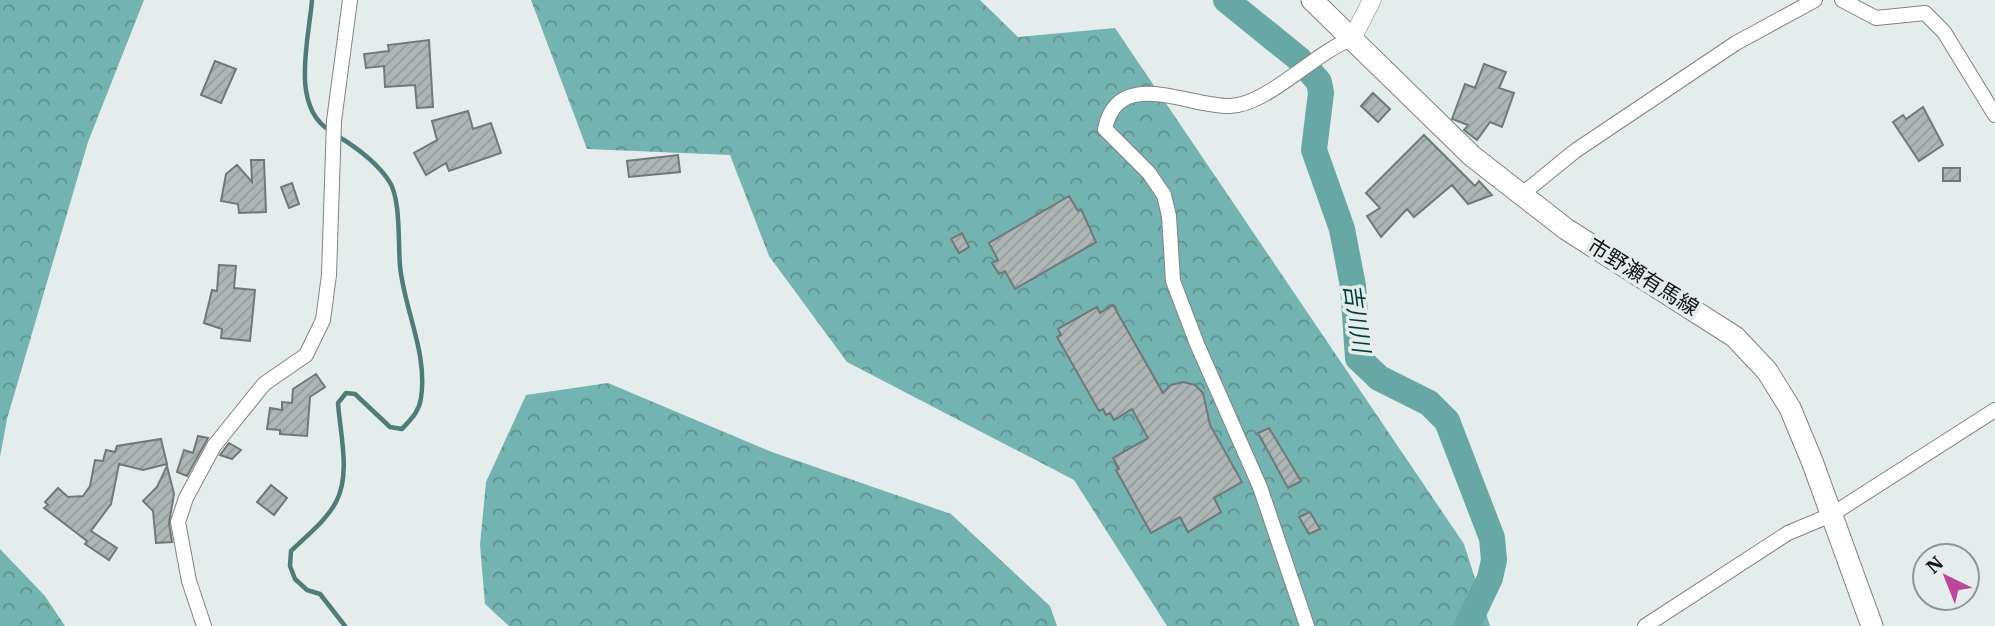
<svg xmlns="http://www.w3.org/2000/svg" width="1995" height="626" font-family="'IBM Plex Serif','Noto Sans JP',serif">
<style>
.forest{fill:url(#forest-crowns)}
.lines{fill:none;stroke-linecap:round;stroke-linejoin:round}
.stream{stroke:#4e7c79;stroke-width:4.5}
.river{stroke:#68a8a4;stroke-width:26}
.building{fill:url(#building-hatch);stroke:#717978;stroke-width:2}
.minor-casing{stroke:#7d8584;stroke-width:16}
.tertiary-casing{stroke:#7d8584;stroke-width:19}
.secondary-casing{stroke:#7d8584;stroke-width:23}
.minor{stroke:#fff;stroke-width:14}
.tertiary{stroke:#fff;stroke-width:18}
.secondary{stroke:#fff;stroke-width:21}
.labels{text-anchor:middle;stroke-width:7;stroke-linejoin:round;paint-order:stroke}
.street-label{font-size:21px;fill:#111414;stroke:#e4edec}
.water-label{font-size:23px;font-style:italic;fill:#003e3b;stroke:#e4edec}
</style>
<defs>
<pattern id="forest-crowns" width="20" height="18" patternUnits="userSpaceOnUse" patternTransform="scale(1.75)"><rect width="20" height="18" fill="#74b4b0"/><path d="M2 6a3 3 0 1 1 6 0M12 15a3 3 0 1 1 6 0" fill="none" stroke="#5e918e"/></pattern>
<pattern id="building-hatch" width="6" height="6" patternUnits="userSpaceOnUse" patternTransform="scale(1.75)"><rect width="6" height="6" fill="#adb6b5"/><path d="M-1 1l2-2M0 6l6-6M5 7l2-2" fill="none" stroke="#949c9b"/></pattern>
</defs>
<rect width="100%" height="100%" fill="#e4edec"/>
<path class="forest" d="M0 0H144L88 142 7 419 0 457Z
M531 0H980L1018 37 1115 28 1464 544 1490 626H1167L1074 480 847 362 769 256 730 155 587 149Z
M608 383 772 452 951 514 1050 606 1057 626H509L485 604 480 545 486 482 526 395Z
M0 549 45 596 65 626H0Z"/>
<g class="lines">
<path class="stream" d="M312 0C309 39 290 105 329 130
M336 135C356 147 376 161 389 181 401 198 398 244 400 266 404 309 428 353 421 398 419 412 411 419 402 429L390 427 355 394 346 393 338 403C340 433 351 474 336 502 326 521 306 536 291 551L290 566 295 579 307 590 320 594 345 626"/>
<path class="river" d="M1226 0 1299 59 1319 82 1321 93 1314 150 1342 229 1353 286 1358 358 1379 378 1429 403 1447 421 1492 538 1494 560 1490 578 1467 626"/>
</g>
<path class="building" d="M429 40 433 107 417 108 415 85 385 87 384 66 366 68 364 54 389 51 388 45Z
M215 61 236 69 221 103 201 95Z
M1484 64 1506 72 1499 88 1514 93 1502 127 1490 122 1477 140 1464 130 1468 125 1452 119 1465 84 1475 88Z
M1373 93 1390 109 1378 122 1361 106Z
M1923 107 1943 145 1919 161 1893 122 1903 115 1906 119Z
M468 111 473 129 491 123 501 153 449 171 446 163 426 175 414 153 437 140 432 121Z
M1424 135 1475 186 1479 181 1492 195 1468 204 1452 185 1414 217 1407 209 1381 237 1367 216 1380 208 1366 193Z
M678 155 680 172 629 177 627 161Z
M251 160H264L266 212 239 213 238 204 221 201 226 174 237 165 252 182Z
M1943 168H1960V181H1943Z
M292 183 299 204 289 208 281 187Z
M1069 196 1078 211 1081 209 1096 242 1015 289 1005 271 999 274 992 263 998 260 989 243Z
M962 233 969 247 959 253 951 239Z
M219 265 236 266 234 288 255 290 250 341 221 338 222 329 204 323 212 290 217 291Z
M1113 305 1163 393 1171 385 1183 382 1195 385 1203 393 1210 425 1242 482 1214 498 1221 512 1188 532 1180 517 1151 533 1116 470 1119 469 1113 458 1148 438 1132 409 1114 420 1110 413 1106 415 1103 409 1099 411 1057 337 1061 335 1058 329 1097 307 1100 313Z
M316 374 325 387 310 397 307 436 280 434V430L267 429 270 408 282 410V402L292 403 293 389Z
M1269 428 1301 481 1288 488 1258 433Z
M198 436 208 438 187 476 177 472 184 450 193 453Z
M161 439 167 464 143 470 119 464 111 504 91 531 117 548 109 560 85 544 87 541 44 508 48 505 45 502 58 488 68 497 83 496 90 486 95 460 103 461 106 450 115 452 117 446Z
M229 443 241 450 232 459 220 455Z
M167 466 174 494 169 523 172 542 156 543 153 511 143 501 157 487Z
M271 485 287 498 274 515 257 502Z
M1310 512 1320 529 1309 534 1299 517Z"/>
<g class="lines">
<defs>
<path id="minor" d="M1842 0 1876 18 1925 13 1944 32 1995 115
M1521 195 1575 151 1736 43 1815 0
M204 626 189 581 178 522 186 498 214 446 264 384 306 355 323 320 329 275 334 121 350 0
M1307 626 1260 487 1197 344 1173 281 1169 216 1164 195 1149 173 1105 129C1118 66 1188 107 1230 106 1268 105 1316 51 1352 39
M1645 626 1788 533 1831 515 1995 410"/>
<path id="tertiary" d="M1352 39 1372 0"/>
<path id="secondary" d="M1312 0 1472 156 1566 229 1735 337 1767 371 1790 408 1812 461 1872 626"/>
</defs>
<use href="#minor" class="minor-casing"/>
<use href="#tertiary" class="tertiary-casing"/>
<use href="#secondary" class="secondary-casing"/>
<use href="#minor" class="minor"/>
<use href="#tertiary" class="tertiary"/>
<use href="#secondary" class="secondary"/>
</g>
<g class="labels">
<g class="street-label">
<text transform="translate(1643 277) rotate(32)" y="7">市野瀬有馬線</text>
</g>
<g class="water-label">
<text transform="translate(1357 318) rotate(82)" y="8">吉川川</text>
</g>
</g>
<g transform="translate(1946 577) rotate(317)"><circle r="33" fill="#e4edec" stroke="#909696" stroke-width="2"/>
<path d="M0-5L12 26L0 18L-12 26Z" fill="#bd469c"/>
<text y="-10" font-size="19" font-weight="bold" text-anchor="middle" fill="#111414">N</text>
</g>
</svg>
